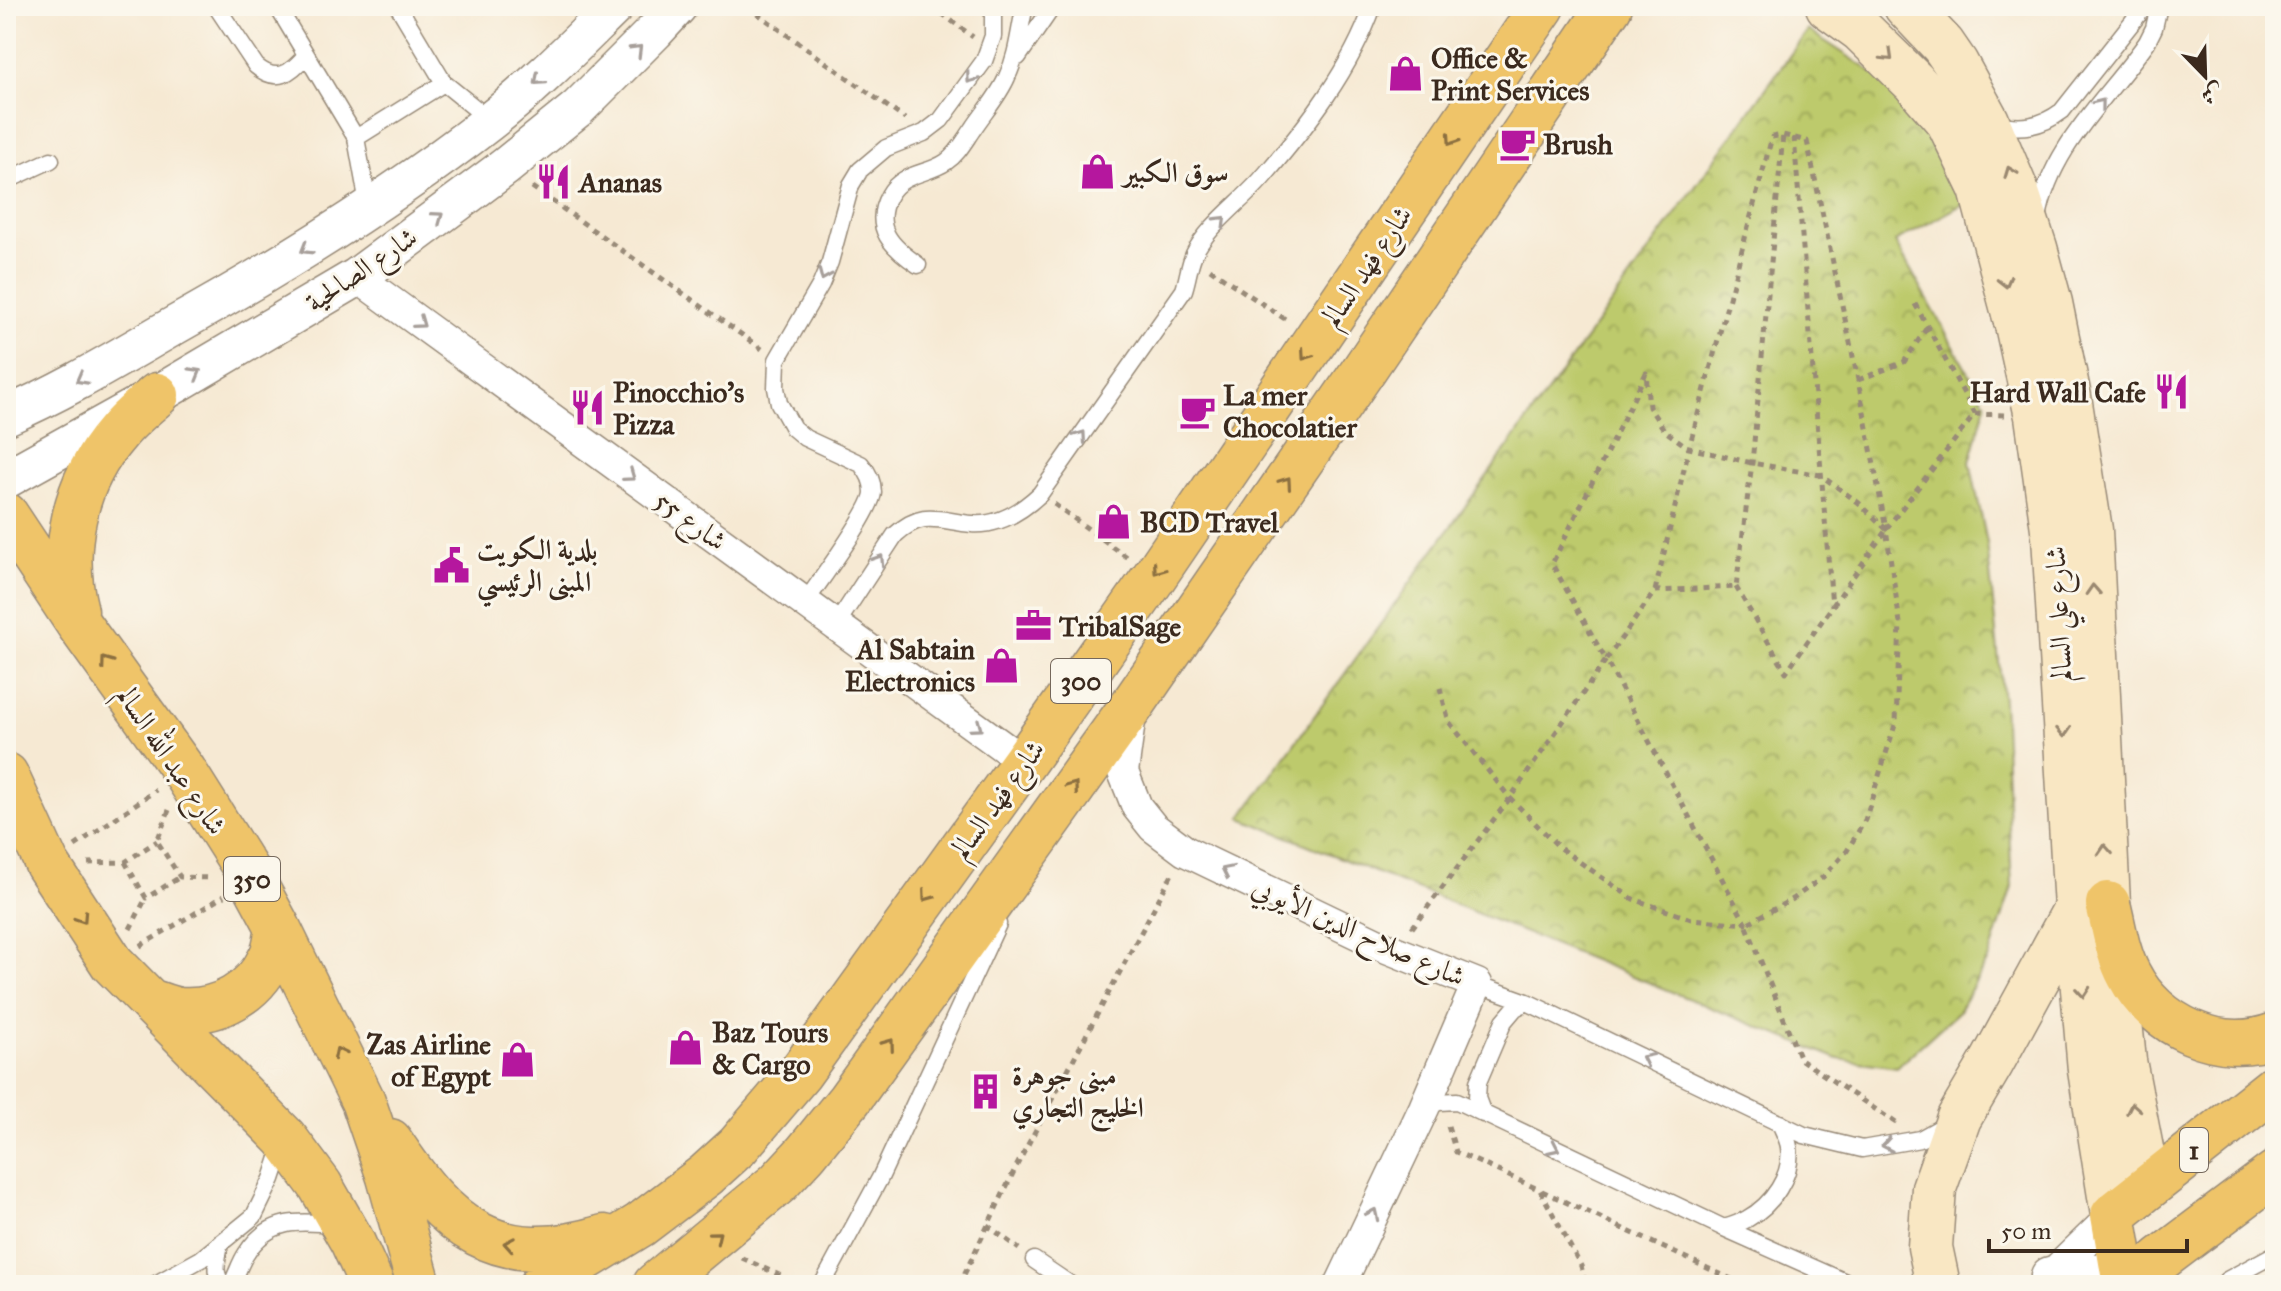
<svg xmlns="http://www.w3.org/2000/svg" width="2281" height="1291" font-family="'IM FELL Great Primer',Amiri,serif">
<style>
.park{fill:url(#park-crowns);stroke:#7c7a45;stroke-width:2}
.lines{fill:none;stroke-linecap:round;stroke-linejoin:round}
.service-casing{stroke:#988a78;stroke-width:19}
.minor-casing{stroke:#988a78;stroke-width:33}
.tertiary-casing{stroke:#988a78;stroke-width:41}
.secondary-casing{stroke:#988a78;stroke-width:47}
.primary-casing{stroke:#988a78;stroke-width:47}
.path{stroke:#988a78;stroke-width:5;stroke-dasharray:6 6;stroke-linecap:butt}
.service{stroke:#fff;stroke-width:16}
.minor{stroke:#fff;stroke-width:30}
.tertiary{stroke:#fff;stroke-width:38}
.secondary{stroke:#f9e7c3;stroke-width:44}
.primary{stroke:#efc469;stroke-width:44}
.oneway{stroke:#a79f9a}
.oneway2{stroke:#9a8870}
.oneway3{stroke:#8c6f40}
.labels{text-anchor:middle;stroke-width:6;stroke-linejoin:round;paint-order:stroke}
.shield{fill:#fbf7ec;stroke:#75685c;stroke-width:2}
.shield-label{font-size:26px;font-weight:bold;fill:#3b2a1e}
.poi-label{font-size:28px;font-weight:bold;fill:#3b2a1e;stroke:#fbf7ec;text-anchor:start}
.street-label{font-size:28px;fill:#3b2a1e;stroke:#fbf7ec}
</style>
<defs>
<pattern id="park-crowns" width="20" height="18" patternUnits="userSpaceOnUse" patternTransform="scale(2)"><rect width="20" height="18" fill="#bdca6c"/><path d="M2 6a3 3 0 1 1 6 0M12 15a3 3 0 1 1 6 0" fill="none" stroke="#9ba458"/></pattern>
</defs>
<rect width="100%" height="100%" fill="#fbf7ec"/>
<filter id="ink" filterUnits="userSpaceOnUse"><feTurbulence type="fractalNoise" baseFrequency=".0125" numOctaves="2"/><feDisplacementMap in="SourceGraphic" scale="16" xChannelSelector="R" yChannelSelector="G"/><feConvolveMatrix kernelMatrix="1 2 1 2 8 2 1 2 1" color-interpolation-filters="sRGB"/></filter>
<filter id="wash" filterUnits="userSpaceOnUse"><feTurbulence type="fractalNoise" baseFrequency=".006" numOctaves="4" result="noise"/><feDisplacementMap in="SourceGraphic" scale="32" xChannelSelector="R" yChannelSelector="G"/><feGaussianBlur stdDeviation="1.8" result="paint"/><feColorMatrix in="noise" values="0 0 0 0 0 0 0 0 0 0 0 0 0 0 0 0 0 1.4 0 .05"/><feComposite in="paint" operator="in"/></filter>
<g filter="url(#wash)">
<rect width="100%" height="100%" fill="#f6e9d3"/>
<path class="park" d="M1808 30 1883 79 1932 125 1970 200 1895 242 1986 404 1970 462 1987 543 2003 702 2012 887 1989 958 1958 1012 1897 1067 1838 1059 1241 818Z"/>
</g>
<g filter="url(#ink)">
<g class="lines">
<defs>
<path id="service" d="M216 6 256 66C277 84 291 73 306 55
M277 6 356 138 369 209
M398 6 444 83 491 121
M1018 57 1053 6
M1994 123C2020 130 2041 127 2062 111L2145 6
M356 138 444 83
M6 181 51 160
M2038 218C2050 147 2107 99 2147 42L2154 28 2159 6
M918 265C893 248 871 228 889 195 902 172 927 175 946 162 958 154 965 140 973 129 984 112 999 96 1007 77 1018 54 1019 30 1025 6
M805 603C818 583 873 510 873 492 873 480 868 472 861 464L805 438 793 428 779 403 776 388 777 360 821 284 830 262 851 185 860 170 886 148 924 133 941 120 984 61 993 36V6
M836 625 895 535C923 509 939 521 972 524 999 526 1022 511 1040 494L1184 290C1188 278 1189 265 1194 254 1208 225 1243 201 1264 176 1307 126 1351 69 1373 6
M1477 984 1527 1002 1804 1135 1862 1149 1920 1139 1947 1124
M1424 1108 1439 1102 1457 1101 1724 1228 1852 1285
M1483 1114 1477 1098 1478 1082 1504 1021 1515 1008 1527 1002
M1724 1228C1731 1226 1740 1223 1747 1219 1772 1205 1793 1176 1789 1147 1788 1139 1783 1131 1780 1123
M220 1243C218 1258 211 1276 225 1285
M1034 1260 1071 1285
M154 1285 201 1259 254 1216 272 1179 284 1143
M226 1285 232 1283C237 1274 240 1263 246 1254 268 1218 300 1220 337 1225
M822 1285 880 1178 998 924
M2228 1285 2227 1280 2275 1254"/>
<path id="minor" d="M357 277 1024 762
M1131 714 1123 772 1137 807 1153 827 1185 851 1387 948 1477 984 1424 1108 1340 1285
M2046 1280 2113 1215"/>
<path id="tertiary" d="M6 416C64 391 118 358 172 327 282 266 390 199 489 122 534 87 574 46 615 6
M6 479 157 395 357 277 505 167 578 108 655 31 678 6
M2050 1276C2069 1273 2098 1264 2109 1285"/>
<path id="secondary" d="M1828 6 1861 30 1914 82 1948 121 1981 189 2017 325 2037 416 2054 536 2076 908 2090 1070 2113 1215
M1906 6 1943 45 1956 64 1987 121 2016 190 2035 248 2050 303 2069 397 2090 530 2108 904 2124 1061 2148 1185
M1938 1285 1930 1247 1934 1188 1959 1118 1992 1062 2076 908"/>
<path id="primary" d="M6 515 79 625 184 771 252 879 278 927 363 1101 389 1177 419 1285
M76 611C60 549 74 482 117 433 128 419 143 407 157 395
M6 775 47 864 112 963 285 1138 320 1185 352 1241 372 1285
M2108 904C2114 927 2117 953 2129 975 2155 1026 2220 1056 2275 1035
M150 1001C159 1004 170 1009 180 1010 219 1013 254 993 271 957 275 949 276 937 278 927
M390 1141C447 1227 495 1270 604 1237
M542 1285 640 1225 706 1175 738 1146 800 1073 1024 762 1154 577 1543 6
M655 1285 778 1183 806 1153 849 1100 1133 704 1363 371 1610 6
M2125 1285 2113 1215 2275 1087
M2131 1285 2162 1258 2275 1173"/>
</defs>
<use href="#service" class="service-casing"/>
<use href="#minor" class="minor-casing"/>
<use href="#tertiary" class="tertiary-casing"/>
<use href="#secondary" class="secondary-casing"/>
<use href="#primary" class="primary-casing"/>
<path class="path" d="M747 6 905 119
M932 6 973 37
M1794 137 1832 606
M532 187 762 349
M1210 269 1288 321
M1915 304 1975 414
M1858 380 1904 362 1928 326
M1054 504 1127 557
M1736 587 1786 672 1886 530
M1440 688 1449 722 1510 798 1561 849 1633 899 1691 919 1746 924 1606 660 1655 591 1736 587 1752 463 1783 135
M169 810 157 841 180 877 210 878
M75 846 156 790
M125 862 146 898 180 877
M88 863 125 862 157 841
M1412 928 1510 798 1606 660 1552 564 1646 373 1649 407 1665 431 1689 448 1752 463 1820 475 1859 503 1886 529 1858 380 1807 141 1783 135 1772 137 1689 448 1655 591
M130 929 146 898
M140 946 224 896
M1896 1123 1800 1059 1746 924 1793 899 1823 877 1847 851 1865 820 1896 722 1900 623 1886 529 1975 414 2004 415
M1448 1126 1456 1152 1540 1190 1581 1266 1586 1285
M1542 1191 1744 1285
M987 1225 1019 1249
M742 1258 801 1285
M959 1285 1016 1167 1172 874"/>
<use href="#service" class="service"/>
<use href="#minor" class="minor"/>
<use href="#tertiary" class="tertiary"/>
<use href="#secondary" class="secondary"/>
<use href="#primary" class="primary"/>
</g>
<defs><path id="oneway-chevron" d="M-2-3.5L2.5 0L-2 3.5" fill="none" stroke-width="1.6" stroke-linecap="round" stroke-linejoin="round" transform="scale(2)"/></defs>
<g class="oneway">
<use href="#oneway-chevron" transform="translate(637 50) rotate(-45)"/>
<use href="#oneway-chevron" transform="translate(971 78) rotate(126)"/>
<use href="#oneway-chevron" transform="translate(539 80) rotate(139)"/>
<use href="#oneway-chevron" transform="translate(2100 104) rotate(-51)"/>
<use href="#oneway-chevron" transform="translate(438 217) rotate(-36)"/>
<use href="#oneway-chevron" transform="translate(1221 221) rotate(-45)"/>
<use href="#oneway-chevron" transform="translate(306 249) rotate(149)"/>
<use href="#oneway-chevron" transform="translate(824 275) rotate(113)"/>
<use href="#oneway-chevron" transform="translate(420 323) rotate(36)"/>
<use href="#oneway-chevron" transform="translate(196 373) rotate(-30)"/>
<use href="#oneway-chevron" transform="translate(81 379) rotate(151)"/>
<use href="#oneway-chevron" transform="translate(1081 436) rotate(-55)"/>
<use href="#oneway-chevron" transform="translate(630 476) rotate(36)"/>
<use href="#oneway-chevron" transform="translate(879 560) rotate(-57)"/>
<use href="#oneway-chevron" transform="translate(977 727) rotate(36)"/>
<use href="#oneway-chevron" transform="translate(1227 871) rotate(-154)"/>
<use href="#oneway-chevron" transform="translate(1647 1059) rotate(-154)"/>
<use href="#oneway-chevron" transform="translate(1887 1145) rotate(170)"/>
<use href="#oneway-chevron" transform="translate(1554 1148) rotate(25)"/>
<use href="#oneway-chevron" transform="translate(1373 1214) rotate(-65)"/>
</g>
<g class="oneway2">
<use href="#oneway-chevron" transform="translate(1888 56) rotate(44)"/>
<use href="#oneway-chevron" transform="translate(2010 172) rotate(-111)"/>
<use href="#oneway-chevron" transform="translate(2005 282) rotate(76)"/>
<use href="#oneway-chevron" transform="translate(2093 590) rotate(-93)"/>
<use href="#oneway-chevron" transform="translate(2064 732) rotate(87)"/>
<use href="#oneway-chevron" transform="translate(2105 850) rotate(-94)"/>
<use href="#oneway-chevron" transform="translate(2083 992) rotate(85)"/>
<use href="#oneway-chevron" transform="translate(2133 1108) rotate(-101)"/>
</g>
<g class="oneway3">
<use href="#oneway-chevron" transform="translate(1452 140) rotate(124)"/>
<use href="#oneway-chevron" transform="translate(1306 355) rotate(125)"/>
<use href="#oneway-chevron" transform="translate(1286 482) rotate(-55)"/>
<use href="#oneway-chevron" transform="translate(1158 569) rotate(125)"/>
<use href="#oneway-chevron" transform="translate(106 662) rotate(-126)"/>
<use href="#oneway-chevron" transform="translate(1073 787) rotate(-54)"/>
<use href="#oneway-chevron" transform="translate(927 896) rotate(126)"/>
<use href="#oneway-chevron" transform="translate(82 918) rotate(57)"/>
<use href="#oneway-chevron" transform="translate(889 1044) rotate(-54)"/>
<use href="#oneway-chevron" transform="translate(339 1053) rotate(-116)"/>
<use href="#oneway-chevron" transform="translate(716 1236) rotate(-39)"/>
<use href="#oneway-chevron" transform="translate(509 1244) rotate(-170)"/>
</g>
</g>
<defs>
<symbol id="shop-bare" viewBox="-9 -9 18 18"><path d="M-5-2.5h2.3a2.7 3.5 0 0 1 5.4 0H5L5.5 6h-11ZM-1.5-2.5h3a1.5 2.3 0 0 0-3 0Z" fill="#b5179e" stroke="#fbf7ec" stroke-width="2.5" paint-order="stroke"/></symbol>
<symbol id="cafe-bare" viewBox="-9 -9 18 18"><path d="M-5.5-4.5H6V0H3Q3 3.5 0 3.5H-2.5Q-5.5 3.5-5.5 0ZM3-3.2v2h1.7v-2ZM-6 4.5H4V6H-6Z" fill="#b5179e" stroke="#fbf7ec" stroke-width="2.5" paint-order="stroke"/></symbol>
<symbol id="restaurant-bare" viewBox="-9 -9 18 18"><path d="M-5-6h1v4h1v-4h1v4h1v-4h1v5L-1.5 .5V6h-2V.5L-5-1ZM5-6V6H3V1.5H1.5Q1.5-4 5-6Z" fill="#b5179e" stroke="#fbf7ec" stroke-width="2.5" paint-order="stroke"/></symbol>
<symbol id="civic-bare" viewBox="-9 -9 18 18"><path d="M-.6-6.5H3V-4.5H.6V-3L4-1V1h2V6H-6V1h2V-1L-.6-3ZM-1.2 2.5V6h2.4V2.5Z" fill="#b5179e" stroke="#fbf7ec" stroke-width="2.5" paint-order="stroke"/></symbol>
<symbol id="office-bare" viewBox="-9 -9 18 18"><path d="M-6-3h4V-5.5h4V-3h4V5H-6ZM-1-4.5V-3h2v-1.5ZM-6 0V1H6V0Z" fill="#b5179e" stroke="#fbf7ec" stroke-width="2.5" paint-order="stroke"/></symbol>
<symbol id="building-bare" viewBox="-9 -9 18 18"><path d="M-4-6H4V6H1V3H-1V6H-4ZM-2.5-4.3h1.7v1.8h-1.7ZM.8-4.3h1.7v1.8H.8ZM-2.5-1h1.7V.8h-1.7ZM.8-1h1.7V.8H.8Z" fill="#b5179e" stroke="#fbf7ec" stroke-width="2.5" paint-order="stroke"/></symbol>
</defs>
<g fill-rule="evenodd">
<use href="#shop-bare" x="1380" y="48" width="51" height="51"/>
<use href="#cafe-bare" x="1492" y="118" width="51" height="51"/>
<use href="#shop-bare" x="1072" y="146" width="51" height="51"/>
<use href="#restaurant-bare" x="528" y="156" width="51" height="51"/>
<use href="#restaurant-bare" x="2146" y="366" width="51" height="51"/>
<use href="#restaurant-bare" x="562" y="382" width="51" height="51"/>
<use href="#cafe-bare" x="1172" y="386" width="51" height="51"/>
<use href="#shop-bare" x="1088" y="496" width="51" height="51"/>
<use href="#civic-bare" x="426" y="540" width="51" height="51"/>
<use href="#office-bare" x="1008" y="600" width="51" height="51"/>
<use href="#shop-bare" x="976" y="640" width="51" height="51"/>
<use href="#shop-bare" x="660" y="1022" width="51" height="51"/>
<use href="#shop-bare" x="492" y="1034" width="51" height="51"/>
<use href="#building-bare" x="960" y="1066" width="51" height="51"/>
</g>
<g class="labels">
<g class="shield">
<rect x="1051" y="659" width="60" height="44" rx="6"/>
<rect x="224" y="857" width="56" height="44" rx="6"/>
<rect x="2180" y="1128" width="28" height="44" rx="6"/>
</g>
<g class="shield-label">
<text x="1081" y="690">300</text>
<text x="252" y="888">350</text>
<text x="2194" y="1159">1</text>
</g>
<g class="poi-label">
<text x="1431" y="68">Office &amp;<tspan x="1431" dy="32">Print Services</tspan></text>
<text x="1543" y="154">Brush</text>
<text x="1123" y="182">سوق الكبير</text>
<text x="579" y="192">Ananas</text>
<text x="613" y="402">Pinocchio's<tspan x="613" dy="32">Pizza</tspan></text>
<text x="2146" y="402" text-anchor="end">Hard Wall Cafe</text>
<text x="1223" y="405">La mer<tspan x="1223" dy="32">Chocolatier</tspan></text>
<text x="1140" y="532">BCD Travel</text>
<text x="477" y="559">بلدية الكويت<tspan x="477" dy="32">المبنى الرئيسي</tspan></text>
<text x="1059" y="636">TribalSage</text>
<text x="975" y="659" text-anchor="end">Al Sabtain<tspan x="975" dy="32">Electronics</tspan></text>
<text x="712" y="1042">Baz Tours<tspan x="712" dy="32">&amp; Cargo</tspan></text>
<text x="491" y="1054" text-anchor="end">Zas Airline<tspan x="491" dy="32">of Egypt</tspan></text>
<text x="1012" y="1085">مبنى جوهرة<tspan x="1012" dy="32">الخليج التجاري</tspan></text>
</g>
<g class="street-label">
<text transform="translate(1366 266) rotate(-56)" y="10">شارع فهد السالم</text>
<text transform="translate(361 269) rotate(-34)" y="10">شارع الصالحية</text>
<text transform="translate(691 520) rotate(36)" y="10">شارع 55</text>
<text transform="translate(2058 614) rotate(-93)" y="10">شارع علي السالم</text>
<text transform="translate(172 760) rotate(56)" y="10">شارع عبد الله السالم</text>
<text transform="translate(997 799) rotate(-54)" y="10">شارع فهد السالم</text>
<text transform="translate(1359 931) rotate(24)" y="10">شارع صلاح الدين الأيوبي</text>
</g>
</g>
<rect width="2281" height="1291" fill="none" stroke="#fbf7ec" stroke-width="32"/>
<g transform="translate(2205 76) rotate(157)" stroke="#fbf7ec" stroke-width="6" paint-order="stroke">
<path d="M0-6L14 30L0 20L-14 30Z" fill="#3b2a1e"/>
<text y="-12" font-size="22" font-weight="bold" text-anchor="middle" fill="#3b2a1e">ش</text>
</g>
<path d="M1989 1239v12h198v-12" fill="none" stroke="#3b2a1e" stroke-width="4"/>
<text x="2001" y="1239" font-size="24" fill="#3b2a1e" stroke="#fbf7ec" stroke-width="6" paint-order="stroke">50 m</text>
</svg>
